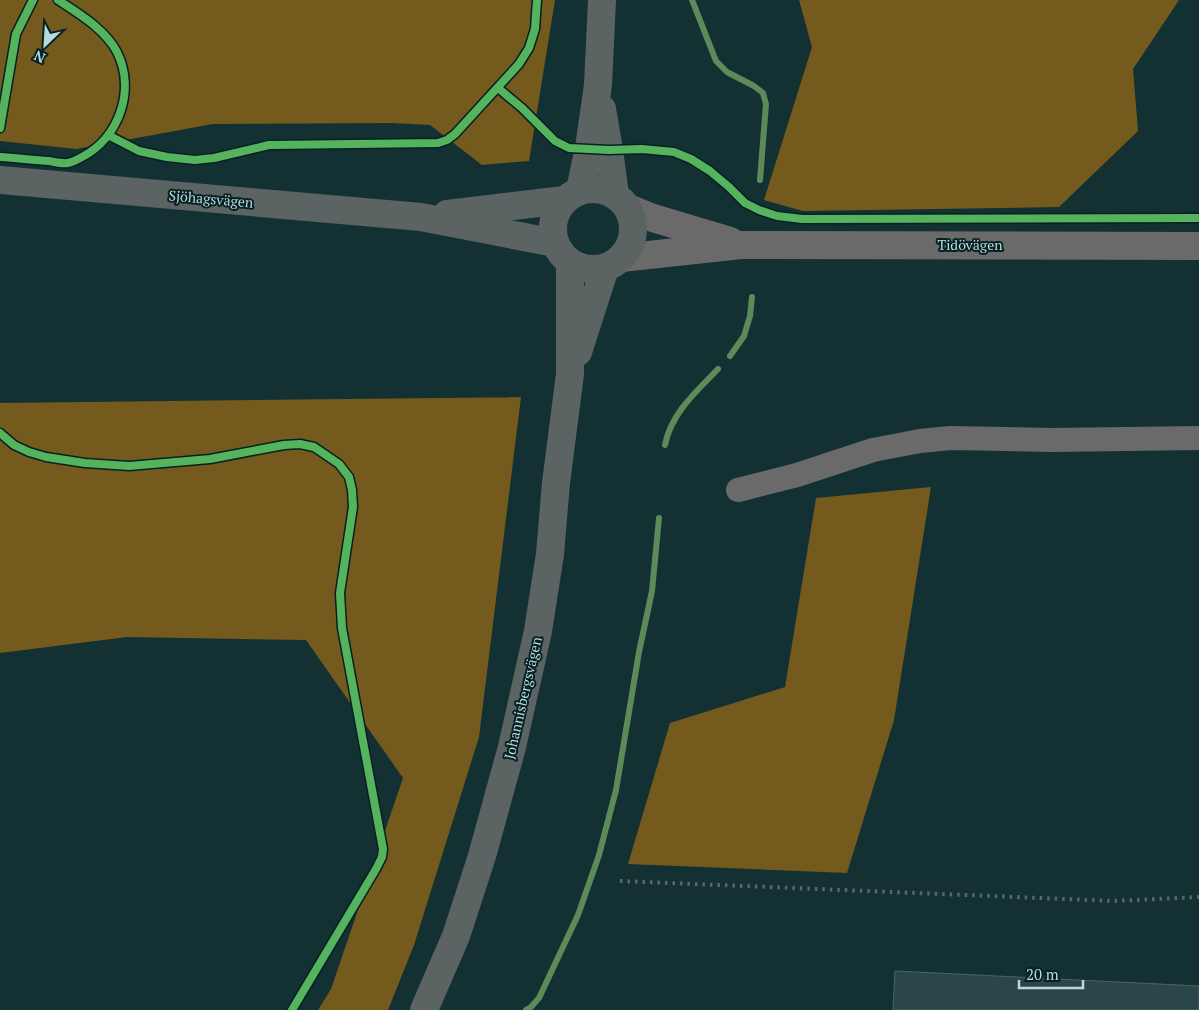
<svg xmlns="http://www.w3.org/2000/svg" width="1199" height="1010" font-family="'PT Serif',serif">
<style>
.forest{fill:#745b1d}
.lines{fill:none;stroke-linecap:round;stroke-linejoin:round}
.stream{stroke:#5c8a59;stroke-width:6}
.building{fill:#2b4648;stroke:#4b6567}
.minor{stroke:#6b6a6a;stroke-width:24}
.tertiary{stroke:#6b6a6a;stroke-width:28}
.secondary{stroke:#5c6363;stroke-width:28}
.rail{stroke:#5a6767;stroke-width:4;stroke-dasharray:2.5 5;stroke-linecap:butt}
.cycleway-casing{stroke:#052123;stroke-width:11}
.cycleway{stroke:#56b35d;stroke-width:8}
.labels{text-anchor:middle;stroke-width:4;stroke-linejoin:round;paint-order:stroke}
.street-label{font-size:14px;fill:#bad9db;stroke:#052123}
</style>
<rect width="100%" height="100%" fill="#133133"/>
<path class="forest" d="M0 0H555L529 161 482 165 430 125 391 123 213 124 76 149 0 141Z
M799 0H1179L1133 69 1138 131 1059 207 803 211 764 200 812 47Z
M521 397 479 737 414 945 388 1010H318L331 989 403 778 306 640 127 637 0 653V403Z
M931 487 894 720 847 873 628 864 670 723 785 687 816 498Z"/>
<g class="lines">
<path class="stream" d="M692 0 716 61 727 72 754 86 763 93 766 104 760 180
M730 356 744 336 750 316 752 297
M665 445C671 413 697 391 718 369
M526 1010 531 1007 539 998 578 915 599 855 616 790 639 652 652 591 659 518"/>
</g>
<path class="building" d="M895 971 1199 986V1010H893Z"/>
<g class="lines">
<path class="minor" d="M738 490 797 475 873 450 920 441 950 438 1051 440 1199 438"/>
<path class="tertiary" d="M628 208 653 218 730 241
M621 258 741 245 1199 246"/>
<path class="secondary" d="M602 109 609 150 615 195
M0 180 421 217 555 243
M553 229a40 40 0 1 1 80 0a40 40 0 1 1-80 0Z
M580 190 589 148 598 85 602 0
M447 214 564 200
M578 352 605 268
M424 1010 456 936 482 856 512 747 538 631 550 554 556 483 570 374V263"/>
<path class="rail" d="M620 881 1114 901 1199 897"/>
<defs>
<path id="cycleway" d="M498 88 522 108 555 141 569 148 609 150 642 149 674 152 691 159 710 171 729 187 745 203 759 210 777 216 802 219 1199 218
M0 128 16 34 33 0
M108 135 139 151 167 157 195 160 214 158 269 145 438 143 447 140 455 134 519 64 529 48 535 29 537 0
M0 157C16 158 33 160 49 161 55 162 63 164 68 163 73 162 78 159 82 157 119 138 136 90 117 52 105 29 79 14 58 0
M0 433 14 445 29 452 46 457 85 463 129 466 210 459 284 445 300 444 314 447 339 464 349 477 352 490 353 507 340 593 342 628 383 849 382 857 376 869 292 1010"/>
</defs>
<use href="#cycleway" class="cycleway-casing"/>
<use href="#cycleway" class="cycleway"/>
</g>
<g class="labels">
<g class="street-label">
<text transform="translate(211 199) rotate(5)" y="5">Sjöhagsvägen</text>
<text x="970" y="250">Tidövägen</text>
<text transform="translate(523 698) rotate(-77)" y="5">Johannisbergsvägen</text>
</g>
</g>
<g transform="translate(45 45) rotate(205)" stroke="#052123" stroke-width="4" paint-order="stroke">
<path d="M0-4L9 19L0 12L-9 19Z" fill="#bad9db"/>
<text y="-8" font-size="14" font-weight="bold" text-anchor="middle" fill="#bad9db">N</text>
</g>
<path d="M1019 980v8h64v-8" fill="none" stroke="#bad9db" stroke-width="2.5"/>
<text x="1026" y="980" font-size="15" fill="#bad9db" stroke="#052123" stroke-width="4" paint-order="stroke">20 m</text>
</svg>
